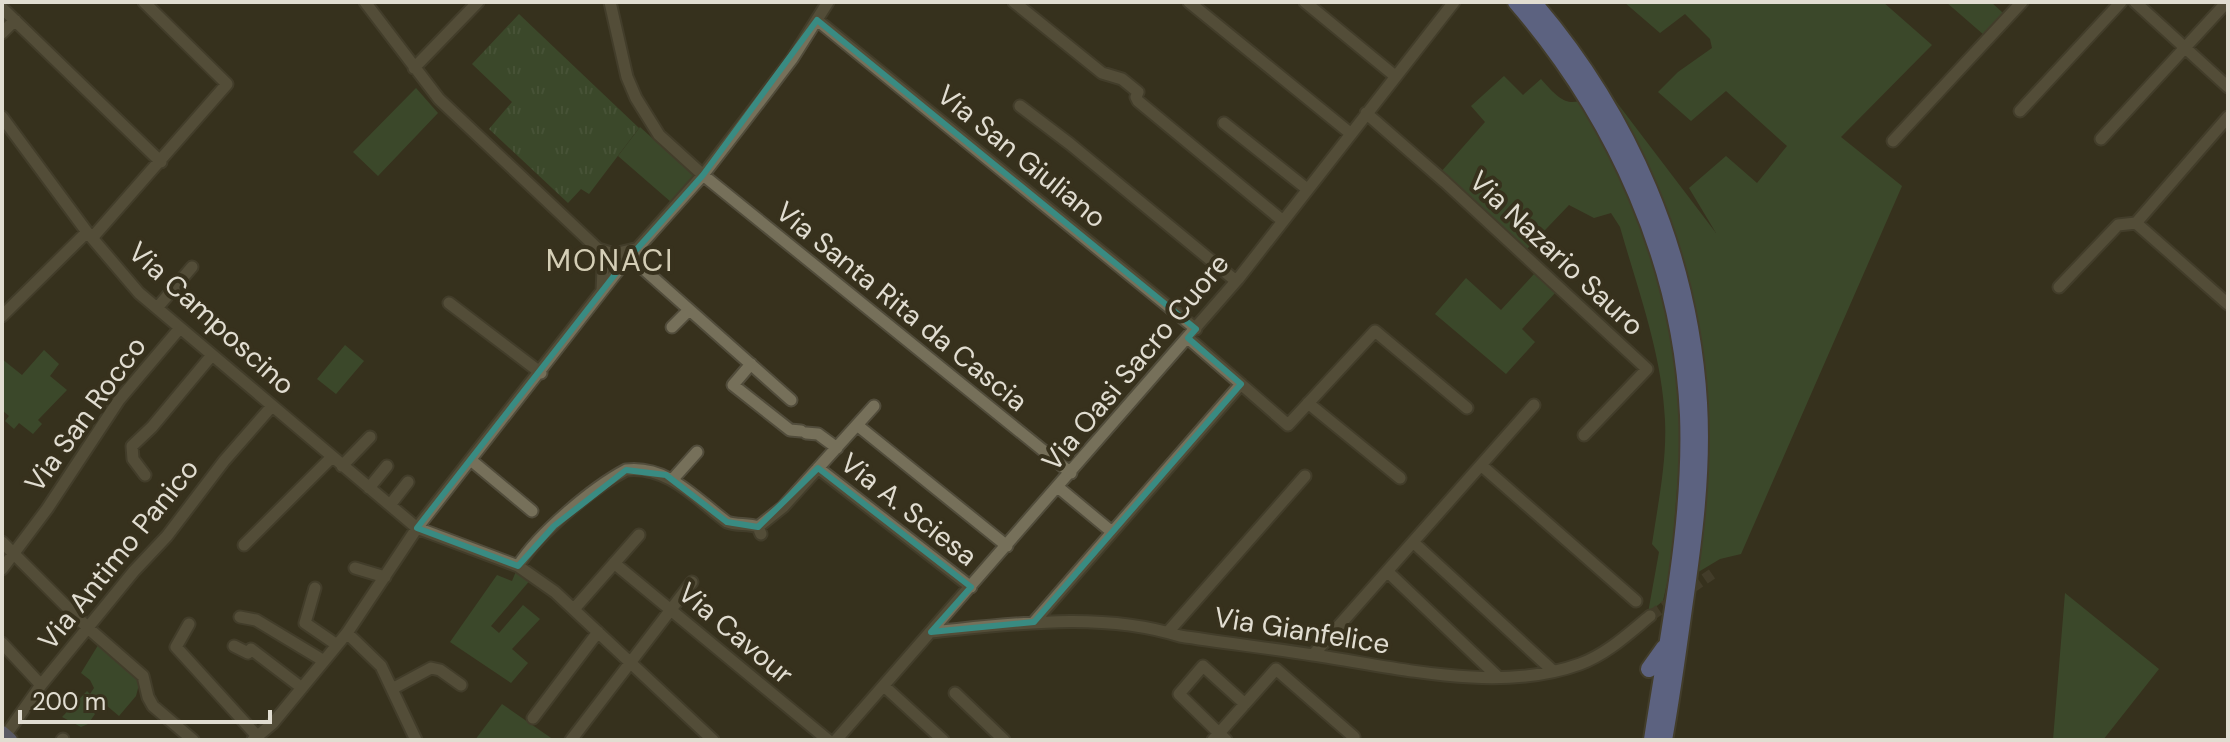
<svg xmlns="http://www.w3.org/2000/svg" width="2230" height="742" font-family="'DM Sans',sans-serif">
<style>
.green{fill:#40653b}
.park{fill:url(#park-tufts)}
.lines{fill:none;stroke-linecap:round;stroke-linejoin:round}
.minor-tunnel{stroke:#504b38;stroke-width:11;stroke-dasharray:11 5.5;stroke-linecap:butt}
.minor-casing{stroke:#514c3b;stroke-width:15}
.major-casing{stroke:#514c3b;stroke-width:18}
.highway-casing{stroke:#514c3b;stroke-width:20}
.minor{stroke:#76705a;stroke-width:11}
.major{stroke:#838bb9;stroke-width:14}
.highway{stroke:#8b9df9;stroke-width:16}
.marked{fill:none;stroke:#398b82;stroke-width:6;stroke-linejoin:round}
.labels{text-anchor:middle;stroke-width:8;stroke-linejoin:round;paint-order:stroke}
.street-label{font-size:28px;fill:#e1ddd1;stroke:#37311d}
.neighbourhood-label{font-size:30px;letter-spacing:2px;fill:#d4ceb6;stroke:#37311d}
</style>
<defs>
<pattern id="park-tufts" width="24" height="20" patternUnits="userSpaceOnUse" patternTransform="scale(2)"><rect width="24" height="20" fill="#40653b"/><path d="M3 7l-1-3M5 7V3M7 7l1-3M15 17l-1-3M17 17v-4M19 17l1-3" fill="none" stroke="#5b7b56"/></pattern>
</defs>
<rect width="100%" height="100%" fill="#37311d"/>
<path class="green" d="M1624 2H1883L1932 45 1841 137 1902 186 1741 554 1720 559 1695 574 1671 229 1661 197 1638 205 1656 264 1675 357 1679 407 1680 451 1671 565 1663 601 1648 613 1659 552 1652 544C1658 504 1667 461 1665 420 1662 354 1638 290 1620 227L1611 213 1594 218 1569 205 1525 251 1440 173 1485 122 1471 106 1504 76 1523 95 1541 79C1568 110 1570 105 1608 91L1716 233 1689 188 1726 156 1757 183 1787 146 1726 91 1691 121 1658 92 1678 72 1712 48 1710 39 1685 14 1660 33Z
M1946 2H1991L2003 13 1984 35Z
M416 88 438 113 378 176 353 152Z
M640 127 694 176 671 202 618 156Z
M1534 274 1555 293 1522 329 1535 342 1506 374 1435 314 1466 278 1501 310Z
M345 345 364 361 336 394 317 379Z
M44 350 59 364 50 376 67 390 38 420 42 424 33 434 19 423 14 429 5 421 9 416 2 410V359L22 375Z
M517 569 532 578 491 626 499 633 523 605 540 619 512 649 528 663 511 683 450 642 497 575 512 581Z
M2065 593 2159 669 2103 740H2053Z
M100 642 141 677 136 696 119 716 100 700 91 710 95 714 88 724 81 727 62 717 87 691 90 694 94 688 90 680 81 673Z
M502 704 554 740H475Z"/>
<path class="park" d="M519 14 639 128 589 194 581 189 568 203 489 129 512 102 472 64Z"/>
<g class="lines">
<path class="minor-tunnel" d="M1650 616 1712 574"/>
<defs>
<path id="minor" d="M365 2 439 99 598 249 614 254 635 249
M610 2 627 77 636 98 659 135 703 175 1071 473
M1014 2 1102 73 1122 79 1138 92 1136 97 1138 101 1283 221
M1189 2 1350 133
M1305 2 1395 76
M2135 2 2228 87
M2 8 161 162
M817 20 1196 329
M2 33 15 20
M414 68 478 2
M1020 106 1070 144 1236 281
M2020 111 2121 2
M1366 113 1445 182 1647 369 1584 435
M2 117 87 232 139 293 417 528 518 566 555 592 713 740
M2228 117 2136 223 2228 304
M1224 123 1307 189
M2101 139 2227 2
M1893 141 2022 2
M92 238 227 84 144 2
M598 249 603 270 602 291
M630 257 791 400
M2059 287 2118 225 2136 223
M449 303 541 373
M157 308 192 267
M2 316 87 232
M672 327 689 310
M1188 338 1288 425 1375 331 1467 408
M751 364 733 385 790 430 801 431
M1308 403 1400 478
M857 425 1007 546
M806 433 818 434 837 448
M472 461 532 511
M1481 465 1636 601
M342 466 370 437
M818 468 971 587
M145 475 133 459 132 446 152 427 212 355
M672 480 697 452
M369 488 387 466
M1059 488 1112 532
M390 505 408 482
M758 527 783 507 874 406
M2 542 88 628 143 676 148 697 153 706 193 740
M1413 542 1552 670
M244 545 332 457
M614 563 828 740
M518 566C539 533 592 488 626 470 668 465 696 499 727 522 737 526 748 523 758 527L761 534
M355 568 385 577
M2 569 47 509 119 400 180 328
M1388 572 1498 677
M315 588 305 623 337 645
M574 609 639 535
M240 617 256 620 324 661
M1034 622 1241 384
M189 624 176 647 257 736
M931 632C1013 624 1101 611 1180 636 1225 643 1269 648 1313 655 1396 667 1498 694 1580 664 1607 654 1628 634 1650 616
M1168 632 1305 476
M347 633 381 666 416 740
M2 643 41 685
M234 646 248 653 251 649 302 688
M1313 655 1534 405
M884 686 943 740
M392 689 431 668 440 670 461 685
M955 693 1004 740
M533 718 598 632
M5 736 41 685 134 571 167 536 224 461 272 406
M62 740 63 739
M253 740 273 723 347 633 417 528 620 268 703 175 747 118 792 59 828 2
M571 740 692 582
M836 740 1238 279 1454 2
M1213 740 1276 669 1354 737 1352 740
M1226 740 1179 694 1203 666 1245 704"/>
<path id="major" d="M2 733 10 740"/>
<path id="highway" d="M1516 2C1615 117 1681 262 1688 415 1692 523 1668 633 1652 740
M1533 2C1630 115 1690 254 1699 403 1703 472 1694 540 1684 608 1678 652 1672 696 1664 740
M1649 669 1664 648"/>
</defs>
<use href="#minor" class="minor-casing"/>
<use href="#major" class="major-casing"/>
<use href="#highway" class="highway-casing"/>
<use href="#minor" class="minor"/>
<use href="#major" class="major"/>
<use href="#highway" class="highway"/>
</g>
<path d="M0 0H2230V742H0ZM817 20 1196 329 1188 338 1241 384 1034 622 931 632 971 587 818 468 758 527 727 522 666 475 626 470 554 526 518 566 417 528 620 268 703 175Z" fill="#37311d" fill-opacity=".55" fill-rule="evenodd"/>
<path class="marked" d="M817 20 1196 329 1188 338 1241 384 1034 622 931 632 971 587 818 468 758 527 727 522 666 475 626 470 554 526 518 566 417 528 620 268 703 175Z"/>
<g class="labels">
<g class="street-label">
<text transform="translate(1022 156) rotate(39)" y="10">Via San Giuliano</text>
<text transform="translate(1557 253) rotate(43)" y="10">Via Nazario Sauro</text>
<text transform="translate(902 306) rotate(39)" y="10">Via Santa Rita da Cascia</text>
<text transform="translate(212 318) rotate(42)" y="10">Via Camposcino</text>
<text transform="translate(1135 362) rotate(-50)" y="10">Via Oasi Sacro Cuore</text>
<text transform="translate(85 414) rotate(-54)" y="10">Via San Rocco</text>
<text transform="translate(909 509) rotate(38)" y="10">Via A. Sciesa</text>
<text transform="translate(118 554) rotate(-51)" y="10">Via Antimo Panico</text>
<text transform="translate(1302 630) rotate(9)" y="10">Via Gianfelice</text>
<text transform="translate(736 633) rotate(40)" y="10">Via Cavour</text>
</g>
<g class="neighbourhood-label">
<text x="610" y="271">MONACI</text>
</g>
</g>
<rect width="2230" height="742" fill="none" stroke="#e1ddd1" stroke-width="8"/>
<path d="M20 710v12h250v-12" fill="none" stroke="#e1ddd1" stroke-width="4"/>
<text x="32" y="710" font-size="24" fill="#e1ddd1" stroke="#37311d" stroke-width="6" paint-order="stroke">200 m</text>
</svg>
